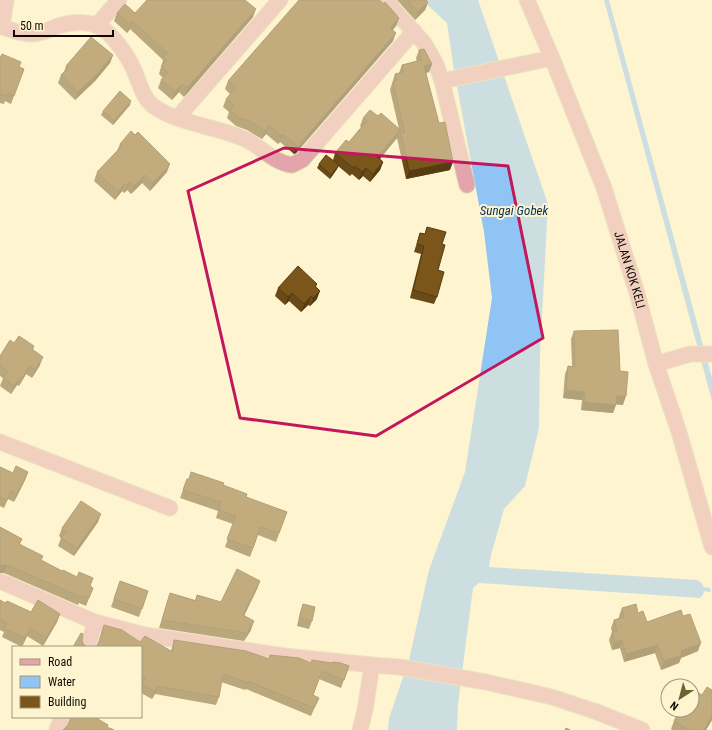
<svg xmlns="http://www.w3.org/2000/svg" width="712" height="730" font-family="'Roboto Condensed',sans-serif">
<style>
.water{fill:#90c4f4}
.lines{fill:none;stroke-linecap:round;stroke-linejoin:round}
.stream{stroke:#90c4f4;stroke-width:4}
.minor-casing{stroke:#d8cfae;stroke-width:17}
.minor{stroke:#e4a4ab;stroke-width:15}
.wall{fill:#6a4a17}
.shaded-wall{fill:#563c13}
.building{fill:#7b561b;stroke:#563c13}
.marked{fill:none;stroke:#c2185b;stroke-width:3;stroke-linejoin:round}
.labels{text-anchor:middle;stroke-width:4;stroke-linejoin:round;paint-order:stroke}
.street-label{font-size:12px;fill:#0f0b02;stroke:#fef4cf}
.water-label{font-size:13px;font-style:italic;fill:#003156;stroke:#fef4cf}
</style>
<rect width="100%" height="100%" fill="#fef4cf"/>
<path class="water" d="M422 0H478L548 204 540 353 539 428 525 486 504 509 491 555 489 567 697 580C705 584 707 592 700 598L479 583 473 588 458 704 457 730H388L389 718 409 660 429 570 465 472 492 298 484 232 454 70 447 23Z
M604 0H609L712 378V401Z"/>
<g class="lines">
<path class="stream" d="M705 589 709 590"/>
<defs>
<g id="minor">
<path d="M6 0 2 27C12 30 23 35 34 34 43 33 50 29 58 26 71 22 89 20 102 28 116 38 130 59 136 75 140 84 142 94 149 102 167 122 221 127 247 140 262 148 275 163 292 165L302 160 414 31"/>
<path d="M385 0 424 43 436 64 442 81 552 58"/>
<path id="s1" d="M527 0 552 58 604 188 637 293 656 364 679 432 712 547"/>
<path d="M96 26 119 0"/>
<path d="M442 81 467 185"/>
<path d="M177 118 280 0"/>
<path d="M656 364 690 354H712"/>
<path d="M0 442 170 508"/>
<path d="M0 581 95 622 145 635 285 656 372 665 399 667 486 682 552 697 597 712 642 730"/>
<path d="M88 647 95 622"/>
<path d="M57 730 62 717"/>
<path d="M360 730 365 710 372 665"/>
</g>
</defs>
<use href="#minor" class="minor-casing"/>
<use href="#minor" class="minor"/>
</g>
<path class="wall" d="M397 0H426L428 2 425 10 415 20Z
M117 13H135L253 17 184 97 179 92 172 100 158 88 161 80 163 78 159 74 163 60 130 29 127 33 114 21Z
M399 18 396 26 393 30V41L296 153 294 154 280 142 278 144 266 134 262 139 247 130 236 126 227 118 229 112 223 107 226 99 230 94 225 89 228 81Z
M419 50 432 64 429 72 426 73 450 170 406 179 397 138 380 159 383 162 380 170 370 182 363 176 359 180 352 174 350 176 338 166 337 169 330 179 317 168 319 164 333 160 335 153 349 142 361 127 360 126 363 118 378 116 399 129 390 90 395 74 399 73 402 65 417 62 416 58Z
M113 55 110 63 95 81 75 100 58 83 61 75 64 72 66 66Z
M0 58 24 69 11 104 5 101 4 104 0 103Z
M130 105 113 125 101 115 103 111Z
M120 144 167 172 150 191 142 183 131 194 127 190 124 193 122 191 115 200 94 181 97 172 117 151Z
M427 227 442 244 438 270 437 297 434 304 410 298 421 254 414 252 420 233 425 234Z
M317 284 316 287 317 299 310 306 308 305 301 312 289 301 285 305 275 296 278 288Z
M574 331 620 371 623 405 616 404 613 413 581 410 582 400 563 398 565 374 568 366H572L571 339Z
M14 343 34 346 33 350 40 365 32 378 26 374 19 386 17 385 11 394 0 386 3 378 0 376V356Z
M0 467 13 473 28 472 25 480 14 502 8 499 4 508 0 506Z
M187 479 223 485 246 497 287 512 276 542 258 535 250 557 225 547 233 524 216 518 218 511 180 498Z
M98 522 74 556 58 546 61 538 59 536 62 528Z
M0 527 22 539 20 544 41 560 93 588 86 606 79 603 78 605 4 573H0Z
M120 581 148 591 139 617 111 607Z
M260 581 257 589 244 616 251 630 244 641 159 628 170 593 195 600 197 595 221 602Z
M0 600 5 603 31 612 60 614 57 622 43 646 27 636 22 647 2 637 4 632 0 630Z
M303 604 312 621 309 629 297 626 300 612Z
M622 608 638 613 647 622 698 651 681 658 679 663 661 670 655 653 624 662 620 648 612 650 609 640 612 632 611 628 614 620 619 618V616Z
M104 625 140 642 171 651 174 640 269 659 311 663 349 666 341 688 319 679 313 696 319 698 311 716 246 689 245 690 221 682 219 697 216 705 155 694 152 699 141 693V647L97 646 98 644Z
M712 720 706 730H672L671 729 674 721Z"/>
<path class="shaded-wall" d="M428 2 425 10 415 20 418 12Z
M256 9 253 17 184 97 187 88Z
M399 18 396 26 387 36 390 28Z
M132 21 130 29 127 33 130 24Z
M396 33 393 41 296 153 294 154 297 146Z
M113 55 110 63 95 81 75 100 78 92Z
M432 64 429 72 421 74 424 66Z
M182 84 179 92 172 100 175 92Z
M131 101 130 105 113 125 114 121Z
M269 126 266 134 262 139 265 131Z
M400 130 397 138 374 165 377 157Z
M283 134 280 142 278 144 281 136Z
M383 162 380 170 370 182 373 174Z
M453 162 450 170 406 179 409 171Z
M170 164 167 172 150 191 153 183Z
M339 165 337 169 330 179 331 175Z
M366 168 363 176 359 180 362 172Z
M145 175 142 183 131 194 134 186Z
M130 182 127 190 124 193 127 185Z
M125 183 122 191 115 200 118 192Z
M320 291 317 299 310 306 313 298Z
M292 293 289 301 285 305 288 297Z
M311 296 308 305 301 312 304 304Z
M43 357 40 365 32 378 35 370Z
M29 366 26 374 19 386 22 378Z
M20 377 17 385 11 394 14 386Z
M566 390 585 392 582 400 563 398Z
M617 396H626L623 405 614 404Z
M584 402 616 405 613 413 581 410Z
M28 472 25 480 14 502 17 494Z
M101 514 98 522 74 556 77 548Z
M0 565H7L4 573H0Z
M260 581 257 589 240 624 243 615Z
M60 614 57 622 43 646 46 638Z
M254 621 251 630 244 641 247 633Z
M30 628 27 636 22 647 25 638Z
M622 640 620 648 612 650 615 642Z
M701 643 698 651 681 658 679 663 661 670 664 661 681 651Z
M658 645 655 653 624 662 626 654Z
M158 686 155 694 152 699 155 691Z
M712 716V720L706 730H704Z"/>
<path class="building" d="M147 0H245L256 9 187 88 182 84 175 92 161 80 168 72 161 66 167 60 164 57 168 53 132 21 130 24 117 13 125 4 135 13Z
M299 0H367L369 1 370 0H379L384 4 385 2 399 18 390 28 396 33 299 145 297 146 283 134 281 136 269 126 265 131 250 121 239 118 230 110 234 105 226 99 236 88 228 81Z
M408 0H426L428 2 418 12Z
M91 37 113 55 98 73 78 92 61 75 68 68 66 66Z
M424 49 432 64 424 66 439 123 445 122 453 162 409 171 400 130 377 157 383 162 373 174 366 168 362 172 355 166 353 168 335 153 346 140 349 142 367 121 363 118 370 110 378 116 381 113 405 134 393 82 397 81 395 74 403 72 402 65 421 60 419 50Z
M2 54 21 62 19 67 24 69 14 96 8 93 7 96 0 94V58Z
M120 91 131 101 114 121 103 111Z
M131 131 135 135 138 132 170 164 153 183 145 175 134 186 130 182 127 185 125 183 118 192 97 172 122 146 120 144Z
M326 155 339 165 331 175 319 164Z
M427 227 446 232 442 244 445 245 438 270 444 272 437 297 413 290 424 246 417 244 420 233 425 234Z
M298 266 317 284 315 286 320 291 313 298 311 296 304 304 292 293 288 297 278 288Z
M618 330 620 371 628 372 626 396H617L616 405 584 402 585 392 566 390 568 366 575 367 574 331Z
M19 336 34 346 32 349 43 357 35 370 29 366 22 378 20 377 14 386 3 378 8 371 0 366V356L10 340 14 343Z
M16 466 28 472 17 494 11 491 7 500 0 497V467L13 473Z
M191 472 224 483 223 485 247 494 246 497 287 512 279 533 260 527 253 548 227 539 236 516 219 510 221 502 183 490 187 479H189Z
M81 501 101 514 77 548 61 538 66 531 62 528Z
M0 527 22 539 19 544 43 556 41 560 62 571 63 570 77 577 79 572 93 578 90 586 93 588 89 598 82 595 81 597 7 565H0Z
M237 569 260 581 243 615 254 621 247 633 162 620 170 593 196 601 197 595 221 602Z
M120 581 148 591 142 609 114 599Z
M0 600 5 603 7 601 31 612 38 600 60 614 46 638 30 628 25 638 5 629 7 624 0 620Z
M303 604 315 607 312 621 300 618Z
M636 604 638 613 643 611 647 622 681 610 683 616 690 614 701 643 681 651 682 655 664 661 658 645 626 654 622 640 615 642 612 632 617 631 614 620 624 617 622 608Z
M104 625 122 630 140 642 145 636 173 652 174 640 246 651 269 659 270 655 299 658 311 663 312 660 332 663 333 662 341 663 349 666 344 680 322 671 313 695 319 698 314 708 248 681V683L223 674 219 697 158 686 155 691 142 684 145 678 141 675V647H95L97 646 99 642Z
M81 633 83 634 82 641 84 645 87 647H73Z
M707 687 712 690V708L711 710H712V716L704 730H689L674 721 680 710H692V689L702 695Z
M71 717H99L98 719 108 725 107 727 114 730H63L68 725Z
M566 728 570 730H565Z"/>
<path d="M0 0H712V730H0ZM284 148 508 166 543 338 376 436 240 418 188 191Z" fill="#fef4cf" fill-opacity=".55" fill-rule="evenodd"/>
<path class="marked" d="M284 148 508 166 543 338 376 436 240 418 188 191Z"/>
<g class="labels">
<g class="street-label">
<text dy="4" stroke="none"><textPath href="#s1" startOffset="289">JALAN KOK KELI</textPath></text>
</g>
<g class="water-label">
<text x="514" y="215">Sungai Gobek</text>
</g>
</g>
<rect x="12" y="646" width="130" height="72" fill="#fef4cf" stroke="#9e977d"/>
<rect x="20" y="659" width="20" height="6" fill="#e4a4ab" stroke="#9e977d"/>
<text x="48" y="666" font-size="12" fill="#0f0b02">Road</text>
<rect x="20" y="676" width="20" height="12" fill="#90c4f4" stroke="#9e977d"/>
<text x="48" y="686" font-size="12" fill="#0f0b02">Water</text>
<rect x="20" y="696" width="20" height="12" fill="#7b561b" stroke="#9e977d"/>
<text x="48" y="706" font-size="12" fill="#0f0b02">Building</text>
<g transform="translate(680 698) rotate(216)"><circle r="19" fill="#fef4cf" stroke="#9e977d"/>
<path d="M0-3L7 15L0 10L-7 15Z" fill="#6b6430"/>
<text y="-6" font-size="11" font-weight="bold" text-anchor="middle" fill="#0f0b02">N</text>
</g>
<path d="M14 30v6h99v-6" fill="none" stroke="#0f0b02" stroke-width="2"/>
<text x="20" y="30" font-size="12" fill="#0f0b02" stroke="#fef4cf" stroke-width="3" paint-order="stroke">50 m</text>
</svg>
